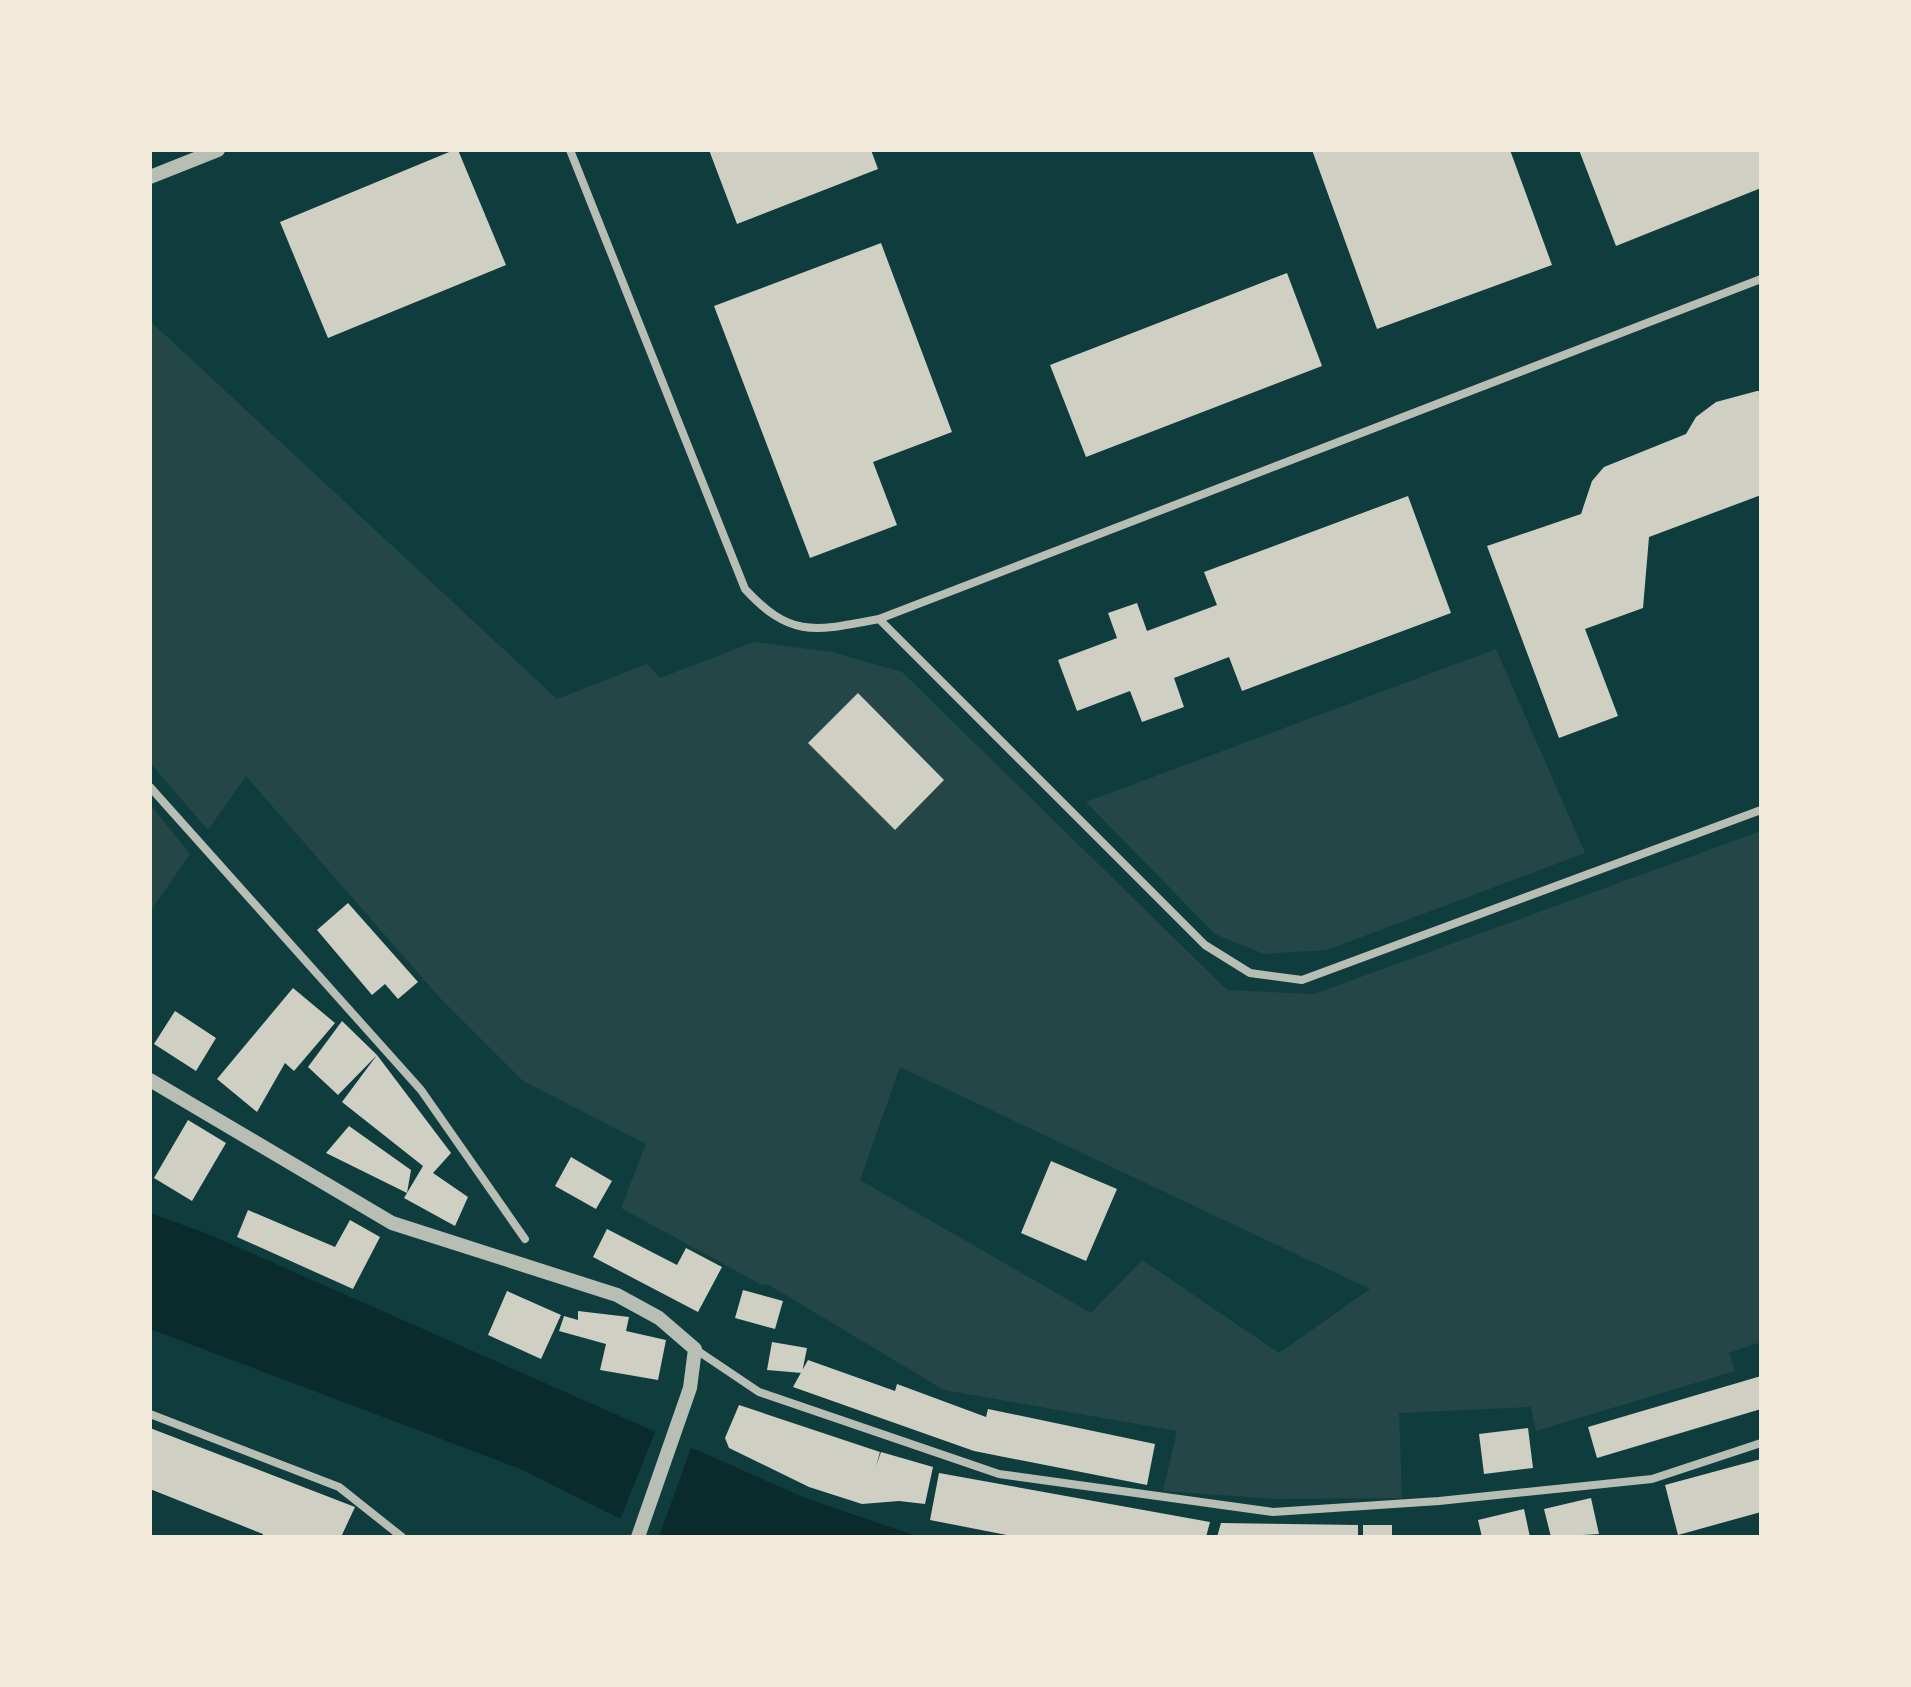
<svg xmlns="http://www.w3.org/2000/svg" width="1911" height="1687" font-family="'Roboto Condensed',sans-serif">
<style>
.green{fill:#244646;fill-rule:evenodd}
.water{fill:#0a2a2b}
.pier{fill:#0f3d3e}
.building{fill:#cfcfc3}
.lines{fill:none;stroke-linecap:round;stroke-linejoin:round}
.minor{stroke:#b8beb3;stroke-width:8}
.tertiary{stroke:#b8beb3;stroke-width:14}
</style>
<rect width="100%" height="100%" fill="#0f3d3e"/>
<path class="green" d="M150 321 557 699 647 664 660 678 754 642 832 652 902 672 1227 990 1314 994 1761 831V1342L1729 1353 1735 1371 1536 1431 1531 1407 1399 1413 1402 1498 1276 1499 1163 1491 1177 1431 944 1390 769 1285 760 1284 621 1208 646 1144 523 1081 440 998 246 776 208 830 150 763ZM900 1067 1370 1289 1279 1353 1142 1260 1091 1313 860 1180Z
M1496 649 1585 853 1327 950 1264 954 1215 934 1086 802Z
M150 804 190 854 150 912Z"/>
<path class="water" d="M150 1213 208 1234 805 1498 919 1537H658L518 1468 150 1329Z"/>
<path class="pier" d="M656 1430 692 1445 659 1537H649L619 1522Z"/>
<path class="building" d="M454 150H458L506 265 328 338 280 222Z
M709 150H871L878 169 737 224Z
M1312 150H1510L1552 265 1377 329Z
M1579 150H1761V188L1616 246Z
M881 243 952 432 873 462 897 525 810 558 714 306Z
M1287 273 1322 366 1086 457 1050 365Z
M1757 391H1761V495L1649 537 1643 608 1585 629 1618 716 1559 738 1487 546 1581 514 1592 481 1604 467 1686 434 1696 417 1716 402Z
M1408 496 1451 613 1242 691 1229 657 1174 678 1184 707 1142 722 1130 691 1077 711 1058 660 1117 638 1108 613 1137 603 1147 631 1217 605 1204 572Z
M858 693 944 780 895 830 808 743Z
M348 903 418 982 398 999 385 984 372 995 317 930Z
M293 988 335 1023 294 1071 285 1063 257 1112 217 1079Z
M175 1011 216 1038 196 1071 154 1044Z
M342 1021 377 1055 451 1153 433 1173 468 1197 455 1226 404 1198 423 1166 342 1102 377 1055 338 1095 308 1067Z
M188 1120 226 1143 192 1201 154 1178Z
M349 1126 411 1170 407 1193 326 1153Z
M571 1157 612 1181 596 1209 555 1186Z
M1051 1161 1117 1189 1086 1261 1021 1233Z
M248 1210 335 1247 350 1220 380 1237 353 1289 237 1237Z
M607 1229 677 1265 686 1248 722 1267 698 1312 593 1257Z
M743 1290 783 1301 775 1329 735 1318Z
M507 1291 561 1315 541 1359 488 1335Z
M578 1311 629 1317 626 1331 666 1340 658 1380 600 1370 606 1344 559 1331 564 1316 578 1320Z
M772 1342 807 1348 802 1373 767 1370Z
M808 1360 895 1391 897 1384 986 1417 988 1409 1155 1444 1147 1485 974 1451 793 1387Z
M1761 1376V1409L1597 1458 1588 1427Z
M739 1405 880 1452 876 1466 881 1452 933 1467 925 1504 899 1501 862 1504 809 1487 729 1448 725 1438Z
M150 1428 355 1507 341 1537H262L263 1534 150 1489Z
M1528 1428 1533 1468 1484 1474 1479 1434Z
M1761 1459V1512L1678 1535 1665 1485Z
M939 1473 1210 1522 1206 1537H1017L930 1520Z
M1591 1498 1599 1534 1551 1537 1544 1509Z
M1524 1509 1530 1537H1482L1478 1520Z
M1221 1523 1358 1525V1537H1217Z
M1363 1525H1392V1537H1363Z"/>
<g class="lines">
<path class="minor" d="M570 150 745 589C791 639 816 631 879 619L1761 279
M879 619 1205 945 1250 973 1302 980 1761 810
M150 787 421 1090 525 1239
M695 1349 759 1392 999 1474 1273 1512 1439 1501 1652 1479 1761 1443
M150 1414 339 1487 402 1537"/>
<path class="tertiary" d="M150 177 218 150
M150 1080 392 1223 617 1295 659 1318 695 1349 690 1388 638 1537"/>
</g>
<rect width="1911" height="1687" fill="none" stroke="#f1e9da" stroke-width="304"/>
</svg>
